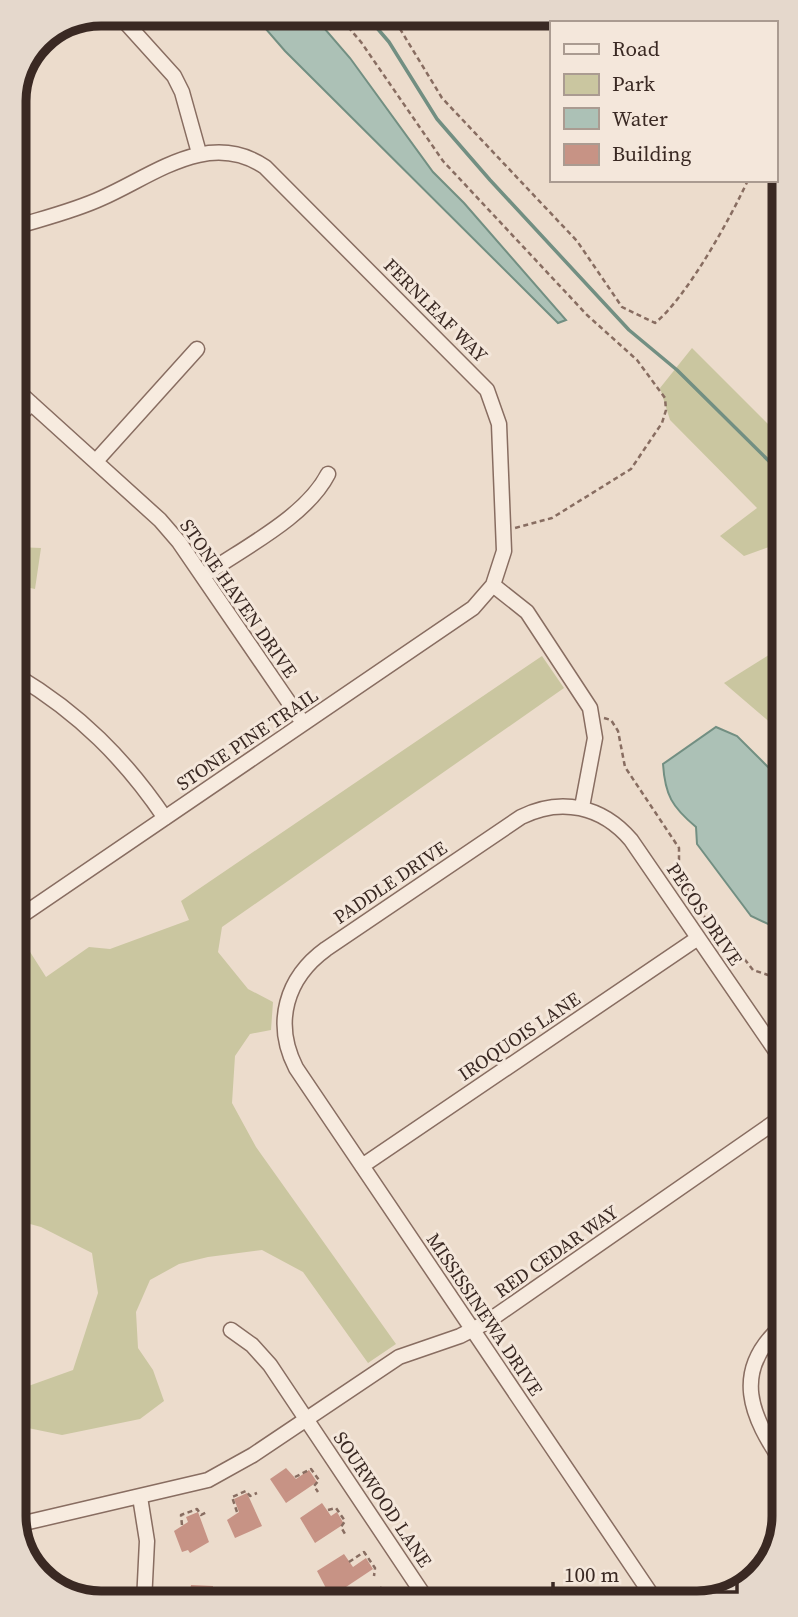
<svg xmlns="http://www.w3.org/2000/svg" width="798" height="1617" font-family="'Source Serif 4',serif">
<style>
.green{fill:#cac6a0}
.water{fill:#acc1b6;stroke:#728f82;stroke-width:2}
.lines{fill:none;stroke-linecap:round;stroke-linejoin:round}
.stream{stroke:#728f82;stroke-width:3.5}
.building{fill:#c79385}
.street-casing{stroke:#886d61;stroke-width:17}
.path{stroke:#886d61;stroke-width:2.5;stroke-dasharray:5 3.5;stroke-linecap:butt}
.street{stroke:#f7ebdf;stroke-width:14}
.labels{text-anchor:middle;stroke-width:6;stroke-linejoin:round;paint-order:stroke}
.street-label{font-size:19px;fill:#3a2923;stroke:#f4e7db}
.rim{fill:none;stroke:#3a2923;stroke-width:9}
</style>
<rect width="100%" height="100%" fill="#ecdccc"/>
<path class="green" d="M692 348 779 435 780 543 744 556 720 536 757 508 670 420 660 388Z
M16 547 41 548 35 589 16 585Z
M780 648V731L724 683Z
M542 656 564 688 222 927 218 952 248 989 273 1002 271 1030 250 1034 235 1056 232 1103 256 1147 396 1344 368 1363 303 1272 262 1250 208 1257 179 1264 150 1280 136 1312 138 1348 153 1370 164 1401 140 1419 62 1435 28 1428 20 1431V1389L73 1370 98 1293 92 1253 41 1227 19 1221 18 933 46 977 89 947 110 949 189 920 181 901Z"/>
<path class="water" d="M253 14H312L350 58 433 172 464 203 566 320 558 323 285 51Z
M716 727 737 736 781 780V930L751 916 697 844 696 827C672 807 665 795 663 764Z"/>
<g class="lines">
<path class="stream" d="M365 14 389 42 437 119 490 180 629 330 677 370 779 471"/>
</g>
<path class="building" d="M286 1468 296 1479 309 1470 317 1482 286 1503 270 1479Z
M247 1493 262 1526 235 1538 227 1520 239 1512 234 1499Z
M322 1503 331 1516 337 1512 344 1524 315 1543 300 1518Z
M198 1512 209 1542 190 1553 188 1550 182 1552 174 1531 188 1522 186 1517Z
M344 1554 353 1567 366 1558 373 1569 334 1595 328 1592 317 1571Z
M191 1585 213 1586 212 1602H187Z"/>
<g class="lines">
<defs>
<path id="street" d="M118 14 174 76 182 92 199 153
M775 101 778 82
M15 227C44 218 74 211 102 198 154 175 209 129 265 167L487 390 499 424 504 551 493 585 473 608 18 918
M15 385 23 396 160 520 179 542 303 723
M16 420 31 403
M96 461 197 349
M203 576C243 548 306 517 328 474
M493 585 527 612 590 708 595 738 582 807
M17 676C79 713 125 759 165 818
M362 1166 698 938
M783 1325C730 1371 751 1417 784 1465
M231 1330 252 1345 270 1365 427 1600
M140 1497 147 1541 144 1602
M20 1524 208 1480 253 1455 399 1357 460 1336 487 1322 782 1117
M653 1597 296 1068C273 1023 286 978 326 949L521 817C561 797 602 806 631 840L782 1060"/>
</defs>
<use href="#street" class="street-casing"/>
<path class="path" d="M337 14 361 42 443 161 587 315 637 360 665 398 666 410 662 423 631 469 552 518 515 528
M391 14 442 98 577 241 622 307 655 323C687 297 730 219 748 180
M604 718 611 720 618 731 625 767 679 848V871L700 913 724 933 753 970 768 975 782 973
M295 1477 311 1469 319 1480 314 1486 318 1492
M328 1510 336 1508 345 1521 341 1527 345 1534
M237 1512 232 1497 246 1491 250 1496 257 1493
M182 1525 181 1515 197 1509 201 1515 207 1512
M349 1562 364 1552 375 1568 374 1576
M380 1587 384 1593 393 1591 399 1600
M171 1602 176 1592 188 1593"/>
<use href="#street" class="street"/>
</g>
<g class="labels">
<g class="street-label">
<text transform="translate(436 310) rotate(45)" y="7">FERNLEAF WAY</text>
<text transform="translate(239 598) rotate(55)" y="7">STONE HAVEN DRIVE</text>
<text transform="translate(247 739) rotate(-34)" y="7">STONE PINE TRAIL</text>
<text transform="translate(390 882) rotate(-34)" y="7">PADDLE DRIVE</text>
<text transform="translate(705 914) rotate(56)" y="7">PECOS DRIVE</text>
<text transform="translate(519 1036) rotate(-34)" y="7">IROQUOIS LANE</text>
<text transform="translate(556 1251) rotate(-35)" y="7">RED CEDAR WAY</text>
<text transform="translate(485 1314) rotate(56)" y="7">MISSISSINEWA DRIVE</text>
<text transform="translate(383 1499) rotate(56)" y="7">SOURWOOD LANE</text>
</g>
</g>
<path d="M0 0H798V1617H0ZM101 26H697A75 75 0 0 1 772 101V1516A75 75 0 0 1 697 1591H101A75 75 0 0 1 26 1516V101A75 75 0 0 1 101 26Z" fill="#e5d8cc" fill-rule="evenodd"/>
<path class="rim" d="M101 26H697A75 75 0 0 1 772 101V1516A75 75 0 0 1 697 1591H101A75 75 0 0 1 26 1516V101A75 75 0 0 1 101 26Z"/>
<rect x="550" y="21" width="228" height="161" fill="#f4e7db" stroke="#aa9b91" stroke-width="2"/>
<rect x="564" y="44" width="35" height="10" fill="#f7ebdf" stroke="#aa9b91" stroke-width="2"/>
<text x="612" y="56" font-size="21" fill="#3a2923">Road</text>
<rect x="564" y="74" width="35" height="21" fill="#cac6a0" stroke="#aa9b91" stroke-width="2"/>
<text x="612" y="91" font-size="21" fill="#3a2923">Park</text>
<rect x="564" y="108" width="35" height="21" fill="#acc1b6" stroke="#aa9b91" stroke-width="2"/>
<text x="612" y="126" font-size="21" fill="#3a2923">Water</text>
<rect x="564" y="144" width="35" height="21" fill="#c79385" stroke="#aa9b91" stroke-width="2"/>
<text x="612" y="161" font-size="21" fill="#3a2923">Building</text>
<path d="M553 1582v10h184v-10" fill="none" stroke="#3a2923" stroke-width="3.5"/>
<text x="564" y="1582" font-size="21" fill="#3a2923" stroke="#f4e7db" stroke-width="5" paint-order="stroke">100 m</text>
</svg>
